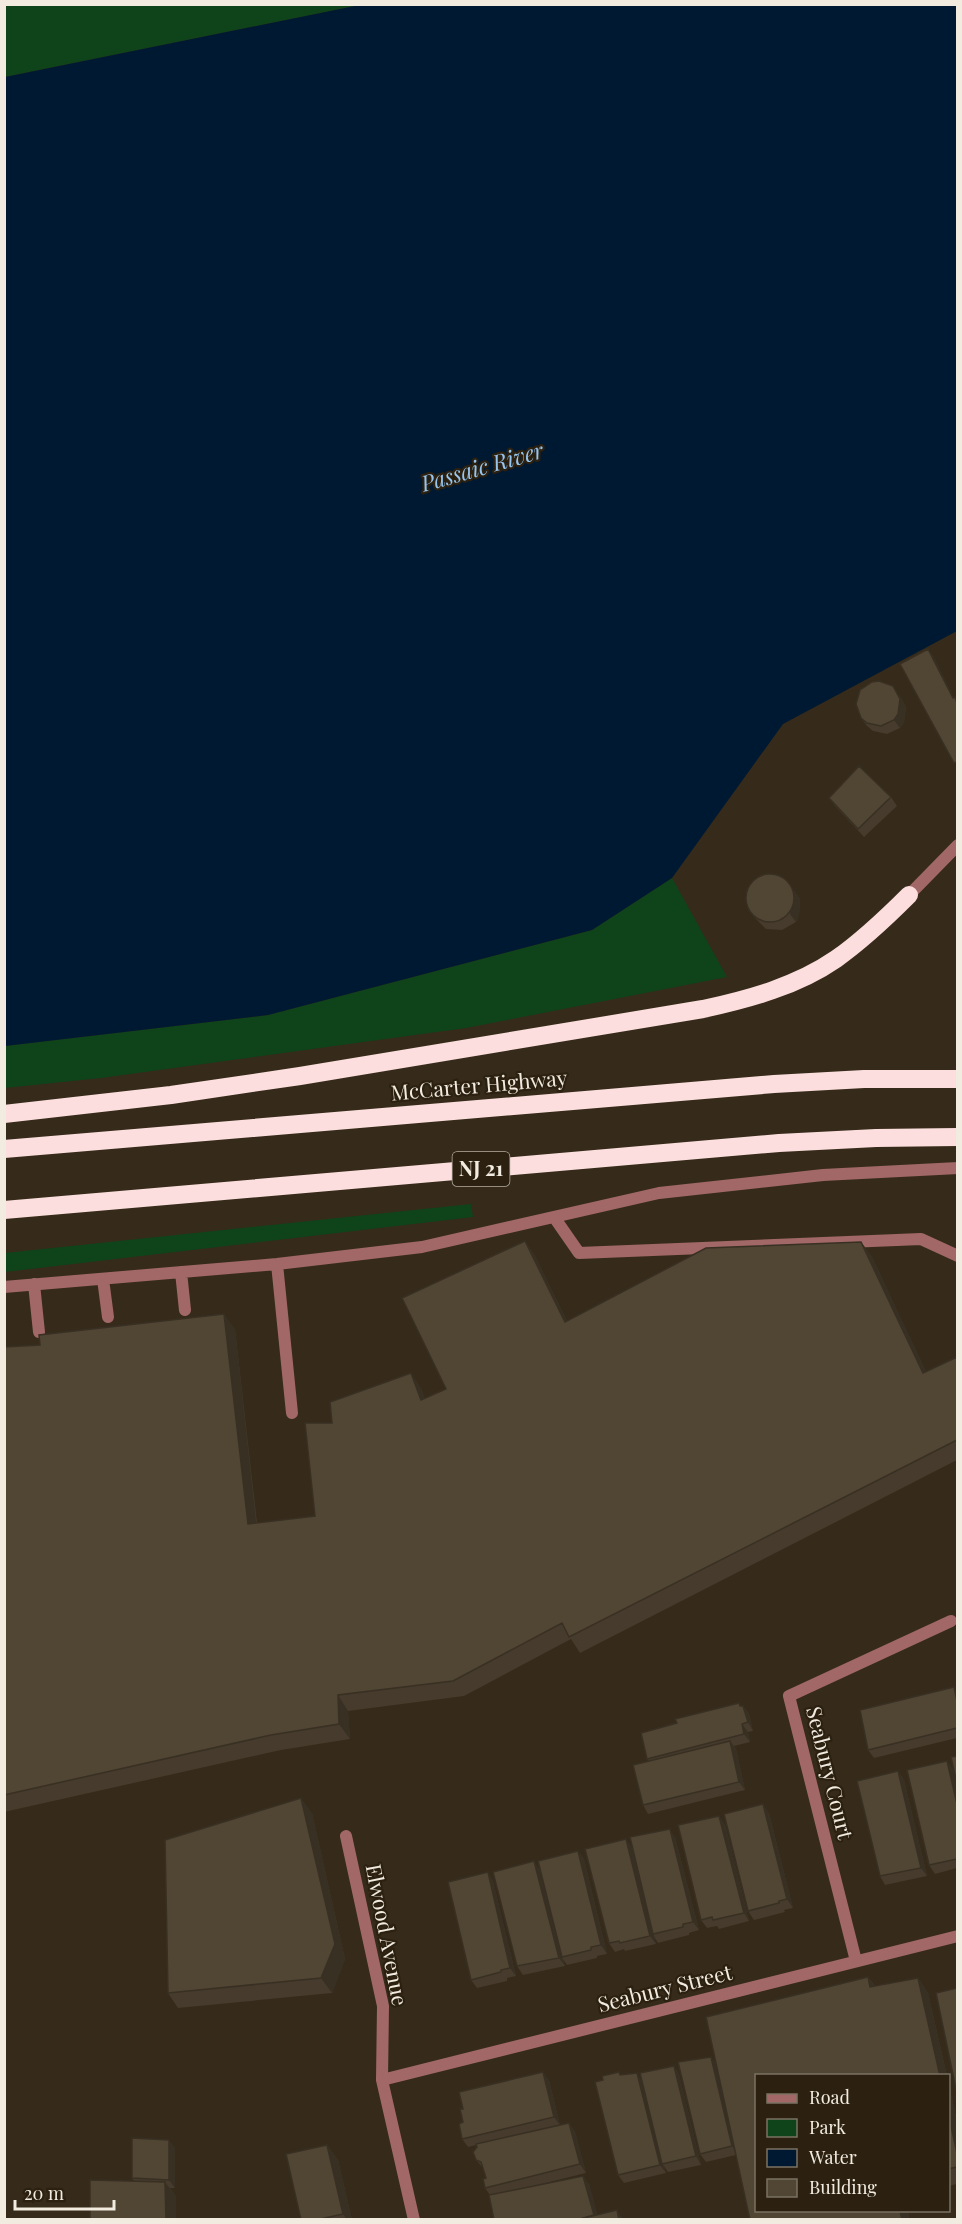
<svg xmlns="http://www.w3.org/2000/svg" width="962" height="2224" font-family="'Playfair Display',serif">
<style>
.green{fill:#0f431a}
.water{fill:#001932}
.lines{fill:none;stroke-linecap:round;stroke-linejoin:round}
.service{stroke:#a16867;stroke-width:12}
.minor{stroke:#a16867;stroke-width:12}
.tertiary{stroke:#a16867;stroke-width:12}
.motorway{stroke:#fbdedd;stroke-width:18}
.wall{fill:#463b2c}
.shaded-wall{fill:#393024}
.building{fill:#514533;stroke:#393024;stroke-width:1.5}
.labels{text-anchor:middle;stroke-width:4.5;stroke-linejoin:round;paint-order:stroke}
.shield{fill:#2c2110;stroke:#b7aea2;stroke-width:1.5}
.shield-label{font-size:20px;font-weight:bold;fill:#f2ebe0}
.street-label{font-size:21px;fill:#f2ebe0;stroke:#2c2110}
.water-label{font-size:22px;font-style:italic;fill:#96c5f0;stroke:#2c2110}
</style>
<rect width="100%" height="100%" fill="#362b1a"/>
<path class="green" d="M5 5H360L5 77Z
M672 878 727 977 466 1028 101 1078 5 1088 4 1046 268 1015 592 930Z
M471 1204 473 1217 5 1272V1253Z"/>
<path class="water" d="M360 5H957V631L783 724 672 878 592 930 268 1015 5 1046V77Z"/>
<g class="lines">
<path class="service" d="M554 1217 579 1253 921 1239 958 1256
M277 1264 292 1413
M181 1272 185 1310
M103 1279 108 1317
M34 1284 39 1332
M4 1287 277 1264 422 1247 659 1193 823 1175 958 1168"/>
<path class="minor" d="M346 1836 383 2006 382 2080 414 2220
M856 1961 789 1696 951 1621
M382 2080 958 1936"/>
<path class="tertiary" d="M909 895 958 845"/>
<path class="motorway" d="M4 1114 171 1095 300 1076 703 1009C749 999 797 986 836 959 863 940 886 918 909 895
M4 1149 774 1084 864 1079H958
M4 1210 779 1143 876 1138 958 1137"/>
</g>
<path class="wall" d="M899 695 906 707 904 722 900 728 887 734 873 731 867 726 861 718Z
M891 797 897 806 864 837 835 806 829 798Z
M794 891 800 899 799 915 796 922 782 930 766 929 755 918 749 910Z
M525 1241 535 1256 567 1321 861 1242 872 1257 926 1372 957 1357V1460L580 1653 571 1639 464 1696 348 1711 350 1739 281 1750 4 1812V1347L40 1345 235 1329 257 1523 315 1516 332 1423 421 1388 425 1399 446 1389Z
M957 1692V1738L874 1758 868 1750Z
M739 1703 741 1706H743L749 1714 753 1731 748 1732 750 1742 734 1746 736 1749 745 1790 648 1814 643 1805 649 1761 647 1759 677 1723Z
M953 1769 957 1788V1868L935 1874 929 1865Z
M898 1771 904 1780 927 1876 885 1885 880 1876Z
M312 1813 345 1959 332 1993 178 2008 168 1993Z
M769 1813 793 1908 784 1910 785 1912 754 1920 748 1911Z
M725 1824 749 1921 719 1929 717 1926 707 1928 701 1920Z
M675 1837 699 1930 689 1933V1935L658 1943 653 1935 656 1944 625 1951 624 1949 615 1952 609 1943 632 1847Z
M578 1851 584 1859 607 1954 597 1956V1958L567 1965 563 1959 565 1966 523 1975 517 1966 540 1869Z
M488 1872 493 1881 516 1976 507 1978V1981L477 1988 471 1980Z
M868 1977 875 1986 918 1978 928 1993 947 2076H756V2211H908L909 2220H750L736 2155 706 2162 700 2154 678 2062 711 2057 716 2064 706 2017Z
M674 2066 679 2074 701 2165 668 2172 664 2166 666 2173 624 2183 618 2175 603 2080 619 2072 621 2075 642 2080Z
M549 2080 560 2125 569 2123 575 2132 586 2173 521 2189 589 2184 597 2214 624 2220 490 2195 485 2188 486 2178 483 2168 476 2160V2145L468 2147 462 2139 463 2122Z
M948 2082 957 2121V2184L948 2186Z
M327 2145 338 2160 352 2220H301Z
M175 2148V2188H170L176 2197 134 2181 132 2178Z"/>
<path class="shaded-wall" d="M928 649 934 657 957 704 953 698Z
M893 686 906 707 904 722 900 728 894 720Z
M794 891 800 899 799 915 796 922 790 914Z
M525 1241 535 1256 575 1337 565 1322Z
M861 1242 872 1257 934 1388 923 1373Z
M224 1314 235 1329 258 1539 248 1524Z
M411 1373 421 1388 432 1416 421 1400Z
M338 1695 348 1711 350 1739 339 1724Z
M739 1703 744 1710 743 1706 749 1714 753 1731 748 1722Z
M742 1724 748 1732 750 1742 744 1734Z
M730 1741 736 1749 745 1790 739 1782Z
M947 1761 953 1769 957 1788V1804Z
M898 1771 904 1780 927 1876 921 1868Z
M301 1798 312 1813 345 1959 332 1993 321 1978Z
M763 1804 769 1813 793 1908 787 1899Z
M719 1816 725 1824 749 1921 744 1913Z
M670 1829 675 1837 699 1930 693 1922Z
M626 1839 632 1847 656 1944 650 1936Z
M578 1851 584 1859 607 1954 601 1945Z
M534 1861 540 1870 562 1957 565 1966 559 1958Z
M488 1872 493 1881 516 1976 510 1968Z
M868 1977 879 1993 870 1987Z
M918 1978 928 1993 947 2076H940Z
M711 2057 717 2065 738 2155 732 2146Z
M674 2066 679 2074 701 2165 696 2156Z
M543 2072 549 2080 560 2125 554 2117Z
M637 2073 643 2082 662 2164 664 2166 666 2173 660 2165Z
M948 2082 957 2121V2153L948 2113Z
M569 2123 575 2132 586 2173 580 2164Z
M169 2140 175 2148V2188L169 2180Z
M327 2145 338 2160 352 2220H347L343 2214Z
M583 2176 589 2184 599 2220 594 2215Z
M165 2182 176 2197V2220H166Z
M617 2210 624 2220H619Z
M900 2211H908L909 2220H902Z"/>
<path class="building" d="M928 649 953 698 955 697 957 703V762L954 763 900 664Z
M879 681 893 686 900 699 898 714 894 720 881 726 867 723 861 718 856 704 860 690 872 682Z
M859 766 891 797 858 829 829 798Z
M746 898a24 24 0 1 1 48 0a24 24 0 1 1-48 0Z
M525 1241 565 1322 706 1248 861 1242 923 1373 957 1357V1440L569 1637 562 1623 453 1681 338 1695 339 1724 271 1735 4 1795V1347L40 1345 39 1335 224 1314 248 1524 315 1516 305 1423H332L330 1402 411 1373 421 1400 446 1389 402 1298Z
M954 1687 957 1701V1728L868 1750 860 1710Z
M739 1703 740 1706H743L748 1722 742 1724 744 1734 647 1759 641 1733 677 1723 675 1719Z
M730 1741 739 1782 643 1805 633 1765Z
M957 1756V1784L951 1757Z
M947 1761 957 1804V1859L929 1865 907 1770Z
M898 1771 921 1868 880 1876 857 1781Z
M301 1798 335 1944 321 1978 168 1993 165 1840Z
M763 1804 787 1899 779 1901V1903L748 1911 724 1814Z
M719 1816 744 1913 713 1920 712 1917 701 1920 678 1825Z
M670 1829 693 1922 683 1924V1927L653 1934 630 1837Z
M626 1839 650 1936 620 1943 619 1941 609 1943 585 1849Z
M578 1851 601 1945 591 1947V1950L562 1957 538 1861Z
M534 1861 559 1958 517 1966 493 1872Z
M488 1872 510 1968 501 1970V1972L471 1980 448 1882Z
M868 1977 870 1987 918 1978 940 2076H756V2211H900L902 2220H750L706 2017Z
M957 1988V2089H956L936 1993Z
M711 2057 732 2146 700 2154 678 2062Z
M674 2066 696 2156 662 2164 640 2073Z
M543 2072 554 2117 462 2139 459 2124 463 2122 460 2109H463L459 2092Z
M619 2072 620 2075 637 2073 660 2165 618 2175 595 2082 603 2080 602 2076Z
M948 2113 957 2153V2167L948 2169Z
M569 2123 580 2164 485 2188 483 2179 486 2178 481 2162 476 2160 473 2152 477 2147 476 2144Z
M132 2138 169 2140V2180L132 2178Z
M327 2145 343 2214 316 2220H301L286 2154Z
M583 2176 594 2215 576 2220H494L489 2195Z
M90 2180 165 2182 166 2220H90Z
M617 2210 619 2220H576Z"/>
<g class="labels">
<rect class="shield" x="452.5" y="1152" width="57" height="34" rx="4.5"/>
<g class="shield-label">
<text x="481" y="1176">NJ 21</text>
</g>
<g class="street-label">
<text transform="translate(479 1086) rotate(-5)" y="7">McCarter Highway</text>
<text transform="translate(829 1773) rotate(76)" y="7">Seabury Court</text>
<text transform="translate(386 1935) rotate(79)" y="7">Elwood Avenue</text>
<text transform="translate(665 1989) rotate(-14)" y="7">Seabury Street</text>
</g>
<g class="water-label">
<text transform="translate(482 467) rotate(-16)" y="8">Passaic River</text>
</g>
</g>
<rect width="962" height="2224" fill="none" stroke="#f2ebe0" stroke-width="12"/>
<rect x="755" y="2074" width="195" height="138" fill="#2c2110" stroke="#7b7263" stroke-width="1.5"/>
<rect x="767" y="2094" width="30" height="9" fill="#a16867" stroke="#7b7263" stroke-width="1.5"/>
<text x="809" y="2104" font-size="18" fill="#f2ebe0">Road</text>
<rect x="767" y="2119" width="30" height="18" fill="#0f431a" stroke="#7b7263" stroke-width="1.5"/>
<text x="809" y="2134" font-size="18" fill="#f2ebe0">Park</text>
<rect x="767" y="2149" width="30" height="18" fill="#001932" stroke="#7b7263" stroke-width="1.5"/>
<text x="809" y="2164" font-size="18" fill="#f2ebe0">Water</text>
<rect x="767" y="2179" width="30" height="18" fill="#514533" stroke="#7b7263" stroke-width="1.5"/>
<text x="809" y="2194" font-size="18" fill="#f2ebe0">Building</text>
<path d="M15 2200v9h99v-9" fill="none" stroke="#f2ebe0" stroke-width="3"/>
<text x="24" y="2200" font-size="18" fill="#f2ebe0" stroke="#2c2110" stroke-width="4.5" paint-order="stroke">20 m</text>
</svg>
